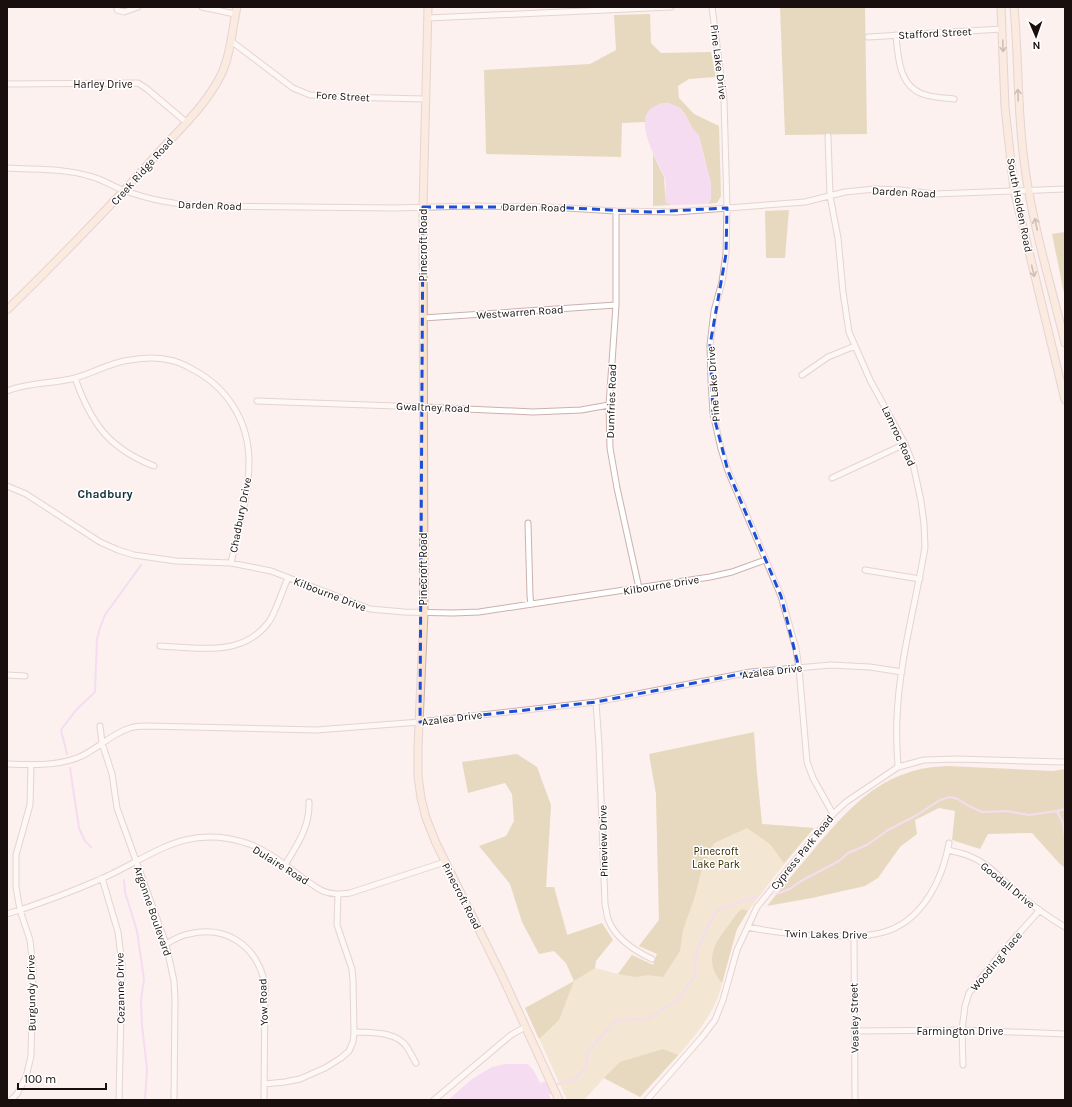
<svg xmlns="http://www.w3.org/2000/svg" width="1072" height="1107" font-family="Karla,sans-serif">
<style>
.green{fill:#e8daaf}
.forest{fill:#cebd85}
.water{fill:#eec4f1}
.lines{fill:none;stroke-linecap:round;stroke-linejoin:round}
.stream{stroke:#eec4f1;stroke-width:2}
.street-casing{stroke:#cbb1ad;stroke-width:7}
.secondary-casing{stroke:#cbb1ad;stroke-width:9}
.street{stroke:#fff;stroke-width:5}
.secondary{stroke:#fbe2cc;stroke-width:7}
.oneway{stroke:#958376}
.marked{fill:none;stroke:#1d4ed8;stroke-width:3;stroke-dasharray:8 5;stroke-linejoin:round}
.labels{text-anchor:middle;stroke-width:3;stroke-linejoin:round;paint-order:stroke}
.street-label{font-size:11px;fill:#180f0e;stroke:#fff}
.park-label{font-size:11px;fill:#372b00;stroke:#fff}
.neighbourhood-label{font-size:12px;font-weight:bold;fill:#112d39;stroke:#fff}
</style>
<rect width="100%" height="100%" fill="#fcf1ef"/>
<path class="green" d="M757 774 762 824 814 828C795 851 776 873 759 897 751 907 742 918 737 930 726 955 726 984 713 1008 695 1041 665 1069 640 1097L604 1078 584 1100H567L534 1027 551 1019 574 981 566 963 543 939 525 807 551 805 546 887H554L568 936 595 968 618 974 632 955 653 965 657 954 639 946 659 920 656 794Z"/>
<path class="forest" d="M780 7H865L867 134 785 135Z
M650 14 651 43 661 53 711 52 716 77 689 79 678 86 679 98 694 114 719 126 721 196 717 203 707 204 710 201 711 196V184L699 136 692 128 685 114 679 107 646 115 645 122 622 123 621 157 486 154 484 70 590 64 616 50 614 15Z
M653 154 664 177 665 194 667 203 672 205 653 206Z
M789 210 785 258H766L765 211Z
M1065 232V298L1052 234Z
M754 732 757 774 762 824 814 828 784 863 770 844 747 828 714 843 701 872 695 896 683 930 680 951 663 977 648 975 635 977 618 974 632 955 653 965 657 954 639 946 659 920 656 794 649 754Z
M517 754 537 767 551 805 546 887H554L567 935 602 923 613 940 596 961 595 968 574 981 559 1020 539 1039 525 1008 574 981 566 963 554 951 539 954 522 922 510 884 479 846 506 836 514 821 512 794 505 783 468 793 462 762Z
M947 766 1053 771 1065 769V868L1059 863 1032 833 988 834 980 849 952 840 955 811 939 808 915 820 917 834 900 847 878 878 865 886 812 898 767 906C781 889 795 871 810 854 837 822 866 786 907 773 920 768 933 767 947 766Z
M742 909 748 911 737 929 722 983C704 962 713 945 728 926 733 920 735 914 742 909Z
M663 1049 678 1055 640 1097 604 1078 620 1062Z"/>
<path class="water" d="M661 103H669L679 107 685 114 692 128 699 136 711 184V196L710 201 707 204 672 205 667 203 665 201C665 193 667 183 664 176 657 160 635 125 650 109 653 107 658 105 661 103Z
M505 1064H528L534 1071 540 1083 554 1079 560 1092 549 1094 551 1100H448L472 1079 492 1067Z"/>
<g class="lines">
<path class="stream" d="M67 754 61 730 76 710 95 692 97 639 100 628 105 615 141 565
M70 768 79 828 85 841 91 847
M1057 811 1063 823 1065 838
M124 880 125 892 137 931 144 979 141 1000 142 1025 147 1069 145 1100
M776 894 790 889 801 881 839 861 848 853 867 845 888 830 917 815 940 800 950 797 958 799 967 805 982 812 1007 811 1029 815 1057 811 1065 809
M555 1085 575 1079 587 1066V1052L616 1020 647 1019 678 1000 694 977 697 950 714 914 722 908 757 896"/>
<defs>
<path id="street" d="M117 7V10L124 12 138 7
M202 7 235 14
M712 7 724 100 727 208 726 254 722 282 714 311 710 345 711 380 713 413 721 449 728 471 781 596 796 649 799 668 807 762 813 778 833 814
M428 18 671 7
M896 35C898 58 899 88 926 95 935 98 945 98 954 99
M868 37 1002 29
M231 41 293 88 310 95 342 97 425 99
M7 84 138 83 147 89 186 122
M828 136 830 196 838 238 843 292 849 332 870 380 905 444 913 464 921 501 924 524 925 547C916 603 899 661 897 718 896 734 897 750 898 767
M7 168C34 170 63 168 89 176 103 179 113 187 126 191 153 201 179 205 207 206L394 208 472 206 550 207 616 211 676 212 805 202 845 192 875 189 900 190 935 194 1065 189
M616 211V305L609 405 610 448 617 488 639 588
M423 318 616 305
M802 375 828 357 855 346
M75 378C91 423 108 448 154 466
M7 391C28 382 53 384 75 378 94 373 111 362 130 360 142 358 157 357 169 360 177 361 185 365 192 369 227 387 249 421 249 462 249 496 238 530 231 563
M257 401 423 407 533 412 581 410 609 405
M832 478 905 444
M7 486 26 494 100 542 118 550 134 555 176 561 231 563 271 571 370 609 404 612 453 613 479 612 710 577 732 572 765 560
M528 523 530 596 531 604
M865 570 920 579
M160 646C198 648 242 657 268 623 275 615 283 588 288 578
M7 675 25 676
M596 702 599 746 605 904C606 909 607 915 608 919 615 938 635 951 652 959
M100 726 102 743 112 774 117 808 166 944 174 981 175 999 174 1100
M7 764C30 765 55 766 77 758 96 751 110 734 130 728 135 726 142 726 148 726L316 730 420 722 596 702 751 672 831 665 870 667 902 672
M948 850C955 852 962 853 969 856 988 863 998 876 1013 889 1029 903 1046 916 1065 927
M285 865C297 845 310 827 309 802
M102 878 118 932 122 965 119 1100
M7 914C39 904 71 892 101 879 151 857 184 824 243 842 265 848 285 865 303 878 309 882 316 888 323 891 332 895 341 894 350 893L445 862
M748 927C775 933 798 935 826 936 847 936 869 938 890 930 924 917 943 878 949 843
M854 937 855 1100
M166 944C173 940 181 935 189 934 227 925 257 946 265 984L264 1100
M854 1031 962 1030 1065 1034
M354 1032C372 1033 396 1031 407 1047 410 1052 413 1058 416 1063
M963 1065 962 1030 965 1006 969 993 1002 952 1040 910
M264 1084 285 1082 300 1079 325 1068 341 1058 349 1051 353 1042 354 1032 353 981 352 969 337 925 338 894
M11 1100 17 1094 26 1077 31 1056 33 969 30 940 20 910 16 887V855L30 805 31 765
M434 1100 511 1035 525 1027
M647 1100 702 1037 715 1020 723 1000 737 950 757 907 833 814 846 802 898 767 924 760 957 759 1065 762"/>
<path id="secondary" d="M428 7 423 207 424 613 418 746V776L421 798 426 818 436 843 503 978 559 1100
M1001 7 1005 107 1014 190 1065 400
M1014 7C1019 61 1017 115 1025 168 1033 227 1051 285 1065 343
M7 310C59 259 110 207 158 153 181 128 206 105 221 75 231 54 232 29 237 7"/>
</defs>
<use href="#street" class="street-casing"/>
<use href="#secondary" class="secondary-casing"/>
<use href="#street" class="street"/>
<use href="#secondary" class="secondary"/>
</g>
<defs><path id="oneway-shaft" d="M-6 0H5M1.5-3L5.5 0L1.5 3" fill="none" stroke-width="1.6" stroke-linecap="round" stroke-linejoin="round"/></defs>
<g class="oneway">
<use href="#oneway-shaft" transform="translate(1003 46) rotate(88)"/>
<use href="#oneway-shaft" transform="translate(1018 95) rotate(-92)"/>
<use href="#oneway-shaft" transform="translate(1036 224) rotate(-102)"/>
<use href="#oneway-shaft" transform="translate(1033 271) rotate(76)"/>
</g>
<path d="M0 0H1072V1107H0ZM423 207H550L650 212 727 208 726 254 710 345 713 413 728 471 781 596 799 668 751 672 596 702 420 722Z" fill="#fcf1ef" fill-opacity=".55" fill-rule="evenodd"/>
<path class="marked" d="M423 207H550L650 212 727 208 726 254 710 345 713 413 728 471 781 596 799 668 751 672 596 702 420 722Z"/>
<g class="labels">
<g class="street-label">
<text transform="translate(935 33) rotate(-3)" y="4">Stafford Street</text>
<text transform="translate(719 62) rotate(83)" y="4">Pine Lake Drive</text>
<text x="103" y="88">Harley Drive</text>
<text transform="translate(343 96) rotate(3)" y="4">Fore Street</text>
<text transform="translate(142 171) rotate(-48)" y="4">Creek Ridge Road</text>
<text transform="translate(904 192) rotate(3)" y="4">Darden Road</text>
<text transform="translate(210 205) rotate(2)" y="4">Darden Road</text>
<text transform="translate(1020 205) rotate(79)" y="4">South Holden Road</text>
<text transform="translate(534 207) rotate(1)" y="4">Darden Road</text>
<text transform="translate(423 245) rotate(-90)" y="4">Pinecroft Road</text>
<text transform="translate(520 312) rotate(-4)" y="4">Westwarren Road</text>
<text transform="translate(713 384) rotate(-94)" y="4">Pine Lake Drive</text>
<text transform="translate(611 401) rotate(-88)" y="4">Dumfries Road</text>
<text transform="translate(433 407) rotate(2)" y="4">Gwaltney Road</text>
<text transform="translate(899 436) rotate(65)" y="4">Lamroc Road</text>
<text transform="translate(240 515) rotate(-79)" y="4">Chadbury Drive</text>
<text transform="translate(423 569) rotate(-90)" y="4">Pinecroft Road</text>
<text transform="translate(661 585) rotate(-9)" y="4">Kilbourne Drive</text>
<text transform="translate(330 594) rotate(21)" y="4">Kilbourne Drive</text>
<text transform="translate(772 671) rotate(-7)" y="4">Azalea Drive</text>
<text transform="translate(452 718) rotate(-7)" y="4">Azalea Drive</text>
<text transform="translate(603 841) rotate(-91)" y="4">Pineview Drive</text>
<text transform="translate(802 852) rotate(-51)" y="4">Cypress Park Road</text>
<text transform="translate(281 865) rotate(32)" y="4">Dulaire Road</text>
<text transform="translate(1008 885) rotate(39)" y="4">Goodall Drive</text>
<text transform="translate(462 896) rotate(63)" y="4">Pinecroft Road</text>
<text transform="translate(153 911) rotate(71)" y="4">Argonne Boulevard</text>
<text transform="translate(826 934) rotate(1)" y="4">Twin Lakes Drive</text>
<text transform="translate(996 961) rotate(-50)" y="4">Wooding Place</text>
<text transform="translate(120 988) rotate(-91)" y="4">Cezanne Drive</text>
<text transform="translate(31 993) rotate(-91)" y="4">Burgundy Drive</text>
<text transform="translate(263 1002) rotate(-92)" y="4">Yow Road</text>
<text transform="translate(854 1018) rotate(-91)" y="4">Veasley Street</text>
<text x="960" y="1035">Farmington Drive</text>
</g>
<g class="park-label">
<text x="716" y="855">Pinecroft<tspan x="716" dy="13">Lake Park</tspan></text>
</g>
<g class="neighbourhood-label">
<text x="105" y="498">Chadbury</text>
</g>
</g>
<rect width="1072" height="1107" fill="none" stroke="#180f0e" stroke-width="16"/>
<g transform="translate(1036 36) rotate(178)" stroke="#ffffff" stroke-width="3" paint-order="stroke">
<path d="M0-3L7 15L0 10L-7 15Z" fill="#180f0e"/>
<text y="-6" font-size="11" font-weight="bold" text-anchor="middle" fill="#180f0e">N</text>
</g>
<path d="M18 1083v6h88v-6" fill="none" stroke="#180f0e" stroke-width="2"/>
<text x="24" y="1083" font-size="12" fill="#180f0e" stroke="#ffffff" stroke-width="3" paint-order="stroke">100 m</text>
</svg>
